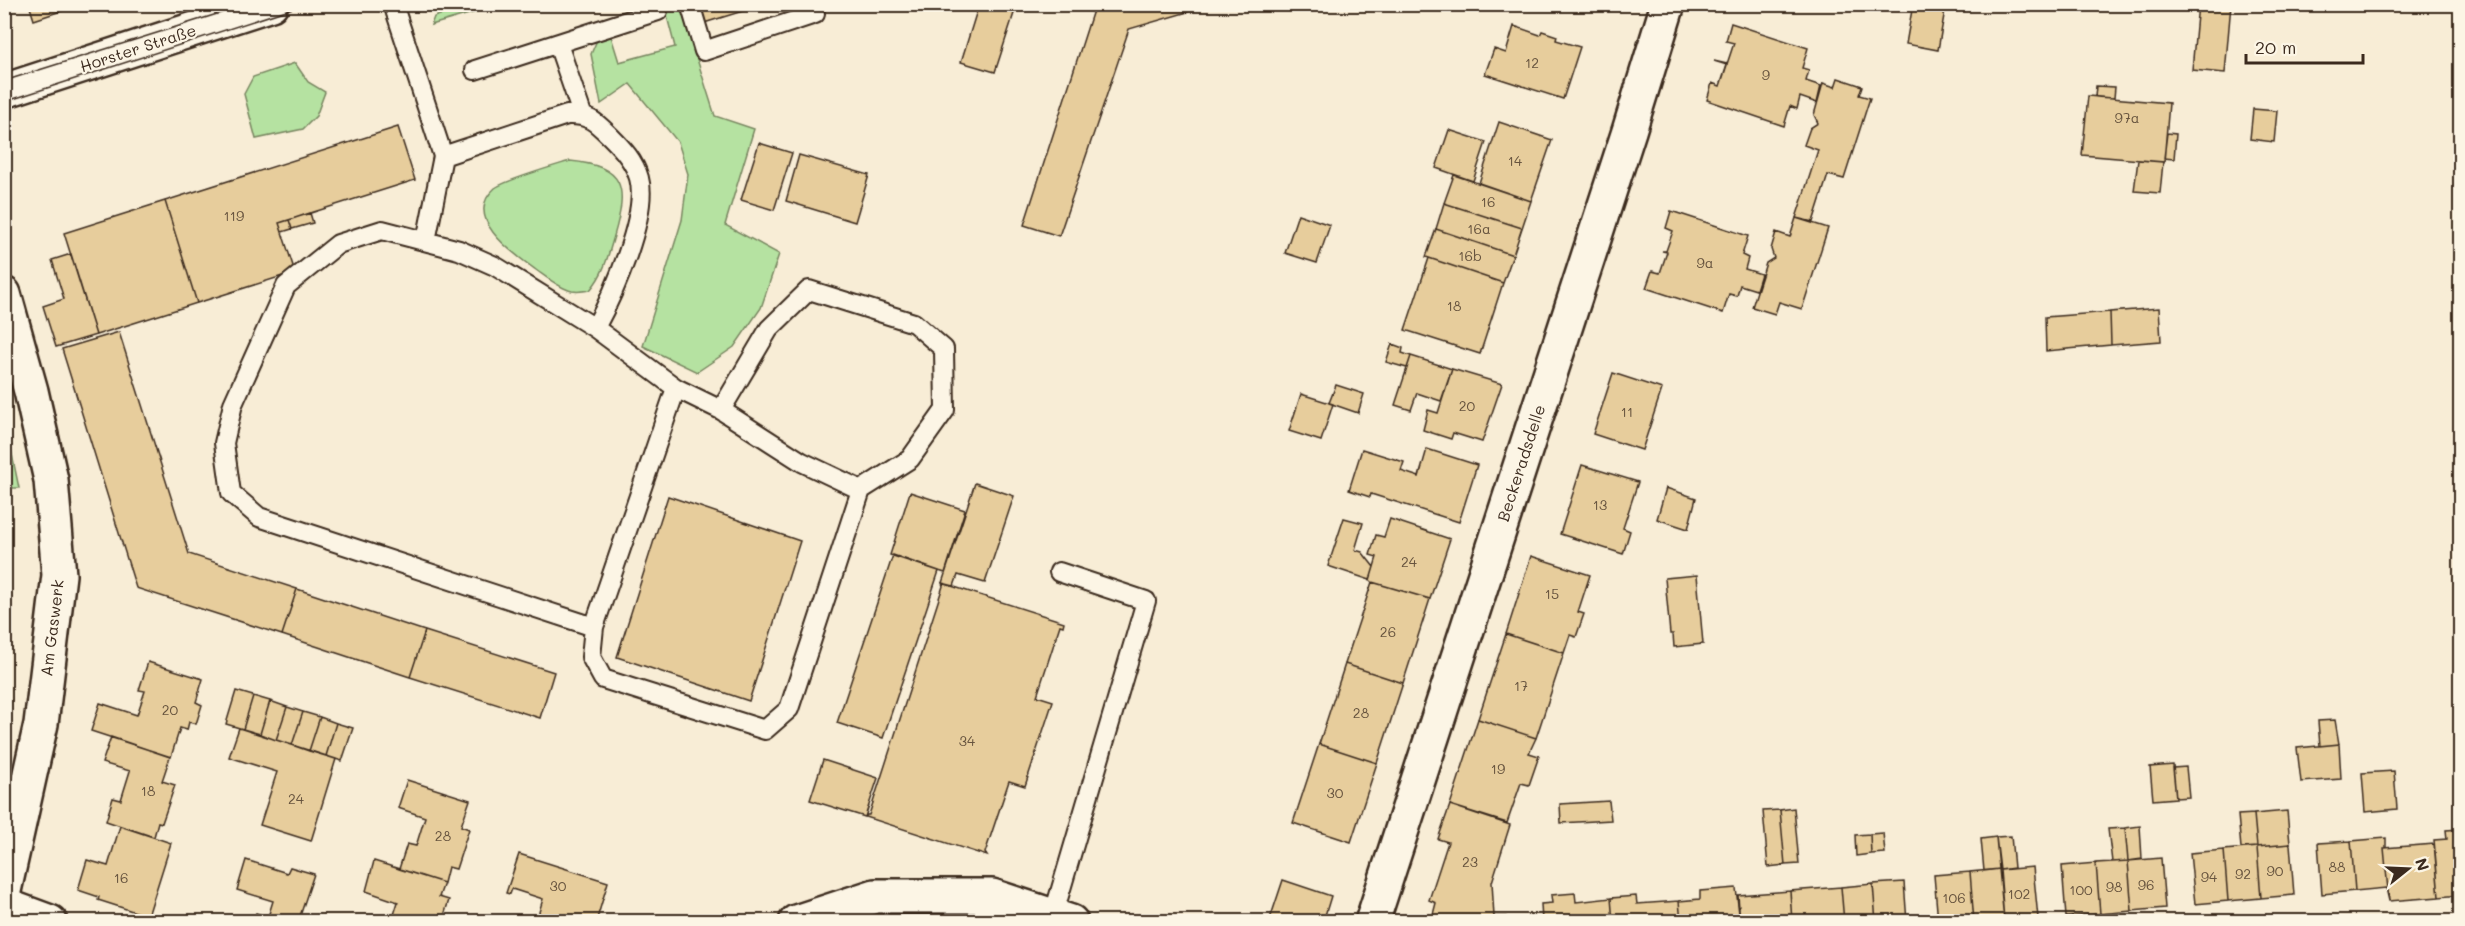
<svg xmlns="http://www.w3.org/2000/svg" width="2465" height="926" font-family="Mali,sans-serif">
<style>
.green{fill:#b5e2a1;stroke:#788660;stroke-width:1.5}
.building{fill:#e7cd9c;stroke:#3b2a1e;stroke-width:1.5}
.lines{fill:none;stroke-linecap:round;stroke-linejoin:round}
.service-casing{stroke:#3b2a1e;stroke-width:22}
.minor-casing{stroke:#3b2a1e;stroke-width:38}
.secondary-casing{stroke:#3b2a1e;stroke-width:38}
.service{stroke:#fcf5e5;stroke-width:18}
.minor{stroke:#fcf5e5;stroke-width:33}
.secondary{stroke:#fcf5e5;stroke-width:33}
.tram{stroke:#3b2a1e;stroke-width:1.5}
.labels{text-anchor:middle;stroke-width:4.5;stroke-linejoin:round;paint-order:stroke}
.number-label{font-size:14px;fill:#66533e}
.street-label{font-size:16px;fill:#3b2a1e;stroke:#fcf5e5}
</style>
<rect width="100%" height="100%" fill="#f8edd6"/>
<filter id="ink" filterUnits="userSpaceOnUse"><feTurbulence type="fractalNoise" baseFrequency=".0167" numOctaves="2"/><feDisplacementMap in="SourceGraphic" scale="12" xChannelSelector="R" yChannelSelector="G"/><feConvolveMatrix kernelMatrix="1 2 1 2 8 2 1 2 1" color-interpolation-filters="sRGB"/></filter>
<g filter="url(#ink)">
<path class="green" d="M472 4 500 5 431 25 434 17Z
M664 5H680L715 116 754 129 725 225 779 254 761 308 734 347 697 372 643 346 682 220 688 174 678 142 630 84 601 104 591 54 597 40 610 33 619 62 675 47Z
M295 63 308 82 325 92 316 116 303 129 256 139 244 94 253 77Z
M570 161C626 166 628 188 614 236 608 256 604 274 590 290 585 291 577 292 572 291 559 288 546 277 536 270 514 254 461 218 495 188 506 180 554 166 570 161Z
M4 416 19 488H5Z"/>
<path class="building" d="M29 4H82L34 20Z
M698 4H759V6L704 23Z
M979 4H1017L995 72 961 62Z
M1095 4H1215L1129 29 1059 236 1024 225Z
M1913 4H1946L1938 50 1906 44Z
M2198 4H2231L2225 73 2192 70Z
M1731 23 1808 48 1802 68 1809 70 1806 81 1821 86 1817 103 1800 97 1797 109 1790 106 1784 126 1707 100 1712 83 1720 86 1727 65 1714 61 1727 64 1734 43 1726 41Z
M1514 26 1540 35 1542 31 1557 36 1556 40 1580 47 1563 99 1485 74 1494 49 1506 53Z
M1838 78 1862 86 1859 95 1870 98 1844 179 1828 175 1813 222 1796 218 1818 150 1804 145 1810 128 1818 123 1814 115 1823 83 1835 87Z
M2096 86 2115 87 2114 98 2095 97Z
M2088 96 2169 103 2164 162 2082 155Z
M2253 109 2277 111 2274 142 2250 139Z
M1499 122 1552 140 1531 201 1479 183Z
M398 127 415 180 279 223 295 272 197 303 165 201Z
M1449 130 1486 142 1473 181 1436 168Z
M2167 133 2176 134 2174 159 2164 158Z
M759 143 792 153 774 210 741 200Z
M799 155 869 175 855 222 786 201Z
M2138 160 2163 162 2160 193 2134 191Z
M1454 175 1531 201 1522 228 1444 203Z
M165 201 197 303 96 335 64 233Z
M1444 203 1522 228 1513 255 1436 229Z
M1671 211 1748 236 1742 255 1748 258 1745 269 1761 274 1756 290 1740 285 1737 296 1729 294 1723 313 1646 288 1652 271 1660 273 1667 252 1662 251H1666L1673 231 1666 228Z
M310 213 313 223 292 229 289 220Z
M1298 214 1330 225 1317 263 1285 253Z
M1796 218 1828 228 1802 309 1779 302 1775 314 1752 307 1766 263 1774 258 1771 249 1776 232 1790 237Z
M289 220 292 229 282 232 279 223Z
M1436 229 1513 255 1503 283 1426 257Z
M71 254 96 335 56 347 43 306 64 299 52 260Z
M1429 258 1503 283 1480 354 1405 330Z
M2159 308 2161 341 2111 345 2110 312Z
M2110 312 2111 345 2046 351 2045 317Z
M119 332 189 554 297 589 282 635 136 588 62 349Z
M1392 344 1403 348 1402 353 1411 356 1407 368 1386 362Z
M1411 356 1452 369 1441 401 1417 393 1411 410 1395 405Z
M1452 369 1502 384 1482 442 1453 433 1451 439 1423 430 1428 410 1438 413Z
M1613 373 1662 389 1642 450 1593 434Z
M1336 385 1364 394 1358 413 1329 403Z
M1301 394 1333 404 1321 441 1289 431Z
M1362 449 1404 462 1401 471 1419 477 1427 449 1477 465 1459 522 1371 494 1370 497 1349 490Z
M1582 465 1638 482 1623 528 1630 531 1623 554 1560 534Z
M975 483 1014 496 985 583 958 575 954 586 942 583Z
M1666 488 1696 498 1688 529 1657 519Z
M910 492 965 510 945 573 890 555Z
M668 496 800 541 749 701 617 657Z
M1344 518 1363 523 1355 550 1362 552 1374 567 1370 580 1328 566Z
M1390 519 1450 539 1430 599 1372 582 1370 580 1377 557 1370 555 1376 535 1384 537Z
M893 555 939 571 883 738 837 723Z
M1531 556 1590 575 1578 612 1584 614 1576 637 1570 635 1564 653 1506 634Z
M1697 575 1703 644 1674 647 1673 634H1670L1665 578Z
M1372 582 1430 599 1403 683 1345 664Z
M942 583 1064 622 1063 626 1060 625 1037 696 1053 701 1025 786 1009 781 985 853 987 856 866 817V815H869L943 586Z
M297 589 425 631 410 677 282 635Z
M425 631 554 672 540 718 410 677Z
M1506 634 1564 653 1536 738 1478 719Z
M148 662 203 679 196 702 202 705 196 724 189 722 187 730 180 728 171 757 91 731 100 703 137 715 145 691 139 690Z
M1345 664 1403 683 1377 763 1319 744Z
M236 691 253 696 243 729 226 724Z
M253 696 270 701 260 734 243 729Z
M270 701 287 707 276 740 260 734Z
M287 707 303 712 292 745 276 740Z
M303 712 320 717 309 751 292 745Z
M320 717 336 723 326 756 309 751Z
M1478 719 1536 738 1529 753 1539 756 1529 785 1521 783 1507 823 1450 805Z
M2335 720 2339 744 2320 746 2318 721Z
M336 723 353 728 342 761 326 756Z
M239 728 336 759 311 841 260 825 277 772 229 757Z
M111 737 170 757 162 781 175 785 162 823 158 822 154 837 106 821 113 798 121 800 130 771 102 763Z
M1319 744 1377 763 1351 842 1293 823Z
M2339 744 2341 779 2301 782 2297 748Z
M823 760 878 778 865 817 810 800Z
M2173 765 2176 798 2153 800 2150 767Z
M2186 767 2189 797 2176 798 2173 768Z
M2394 771 2397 809 2365 812 2362 773Z
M407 780 470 800 461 826 469 829 456 869 448 867 444 883 399 869 407 844 416 846 425 817 398 808Z
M1609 801 1611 820 1561 823 1560 804Z
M1450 805 1510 825 1492 882 1494 917H1506L1507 922H1431L1436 903 1429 900 1448 842 1438 839Z
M1794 808 1799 864 1785 865 1780 810Z
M1780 810 1785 865 1768 867 1763 811Z
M2287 811 2290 844 2257 847 2254 814Z
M2254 814 2257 847 2241 848 2238 815Z
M120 826 171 843 148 916 98 900 99 897 78 890 87 860 108 866Z
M2140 826 2142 859 2128 861 2125 828Z
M2125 828 2128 861 2112 862 2108 829Z
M2460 829V895L2439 897 2434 840 2447 839 2446 830Z
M1883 833 1885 853 1871 854 1870 834Z
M1870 834 1871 854 1856 856 1855 835Z
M2011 836 2014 868 2000 870 1996 837Z
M1996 837 1999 869 1984 871 1981 839Z
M2386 838V848H2384L2389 901 2386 888 2355 891 2351 841Z
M2351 841 2355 891 2322 894 2318 843Z
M2290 844 2294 895 2261 898 2257 847Z
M2434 844 2439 897 2389 901 2384 848Z
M2257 847 2261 898 2228 901 2224 850Z
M2224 850 2228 901 2195 904 2190 853Z
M519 854 608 882 596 922H536L543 899 512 889 510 894 506 893Z
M2161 858 2165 908 2132 911 2128 861Z
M246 860 287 873 290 867 314 874 299 919 306 922H254L256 913 268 917 273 901 237 890Z
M374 861 444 883 439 897 449 900 442 922H385L387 916 393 918 398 902 366 891Z
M2128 861 2132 911 2100 914 2096 863Z
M2096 863 2100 914 2066 917 2062 866Z
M2033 867 2038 918 2004 920 2000 870Z
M1999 869 2004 920 1974 922 1970 872Z
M1970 872 1974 922H1938L1934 875Z
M1283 880 1331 896 1323 922H1269Z
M1904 882 1907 922H1876L1873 884Z
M1873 884 1876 922H1844L1841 887Z
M1841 887 1844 922H1792L1790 891Z
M1736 888 1740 922H1681L1679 901 1700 899V891Z
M1790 891 1792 922H1740L1738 895Z
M1575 893 1576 902 1611 898 1613 922H1542L1541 904 1552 903 1551 895Z
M1636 896 1637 904 1679 901 1681 922H1613L1611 898Z"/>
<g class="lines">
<defs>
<path id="service" d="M393 4 443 156 426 241
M690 4 704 51 815 14
M558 44 582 114
M475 70 658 11
M443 156 567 115C589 114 596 122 611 137 623 149 634 161 639 178 649 214 613 295 595 328
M382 230 459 250 495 266 595 328 676 388 721 410 802 462 861 490 789 709 765 730 603 679 591 657 594 627 259 517 231 493 224 443 233 404 286 286 338 244Z
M721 410 769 329 809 290 914 323 944 349 945 410 910 459 861 490
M594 627 676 388
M1053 916 1146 601 1059 572"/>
<path id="minor" d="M4 294 31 391 51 480 59 575 41 724 4 891
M4 905 50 922
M796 922 875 896H992L1071 922
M1372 922 1629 131 1668 4"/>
<path id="secondary" d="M4 91 271 4"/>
</defs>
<use href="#service" class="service-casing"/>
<use href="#minor" class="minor-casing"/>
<use href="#secondary" class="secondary-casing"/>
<use href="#service" class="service"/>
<use href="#minor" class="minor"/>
<use href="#secondary" class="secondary"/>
<path class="tram" d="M4 81 249 4
M4 102 305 4"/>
</g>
</g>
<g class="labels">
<g class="number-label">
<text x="1532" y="68">12</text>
<text x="1766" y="80">9</text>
<text x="2127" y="123">97a</text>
<text x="1515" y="166">14</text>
<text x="1488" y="207">16</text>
<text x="234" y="221">119</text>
<text x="1479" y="234">16a</text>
<text x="1470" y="261">16b</text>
<text x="1705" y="268">9a</text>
<text x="1454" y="311">18</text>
<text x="1467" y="411">20</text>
<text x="1627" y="417">11</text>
<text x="1600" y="510">13</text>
<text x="1409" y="567">24</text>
<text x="1552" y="599">15</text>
<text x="1388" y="637">26</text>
<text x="1521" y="691">17</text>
<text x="170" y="715">20</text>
<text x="1361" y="718">28</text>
<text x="967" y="746">34</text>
<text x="1498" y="774">19</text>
<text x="148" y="796">18</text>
<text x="1335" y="798">30</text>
<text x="296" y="804">24</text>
<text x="443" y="841">28</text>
<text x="1470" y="867">23</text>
<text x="2337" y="872">88</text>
<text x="2275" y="876">90</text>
<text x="2243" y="879">92</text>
<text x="2209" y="882">94</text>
<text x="121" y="883">16</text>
<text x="2146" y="890">96</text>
<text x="558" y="891">30</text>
<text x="2114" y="892">98</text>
<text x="2081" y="895">100</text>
<text x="2019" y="899">102</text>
<text x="1954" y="903">106</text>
</g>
<g class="street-label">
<text transform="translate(138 48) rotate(-18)" y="6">Horster Straße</text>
<text transform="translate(1521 463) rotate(-72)" y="6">Beckeradsdelle</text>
<text transform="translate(52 628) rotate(-83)" y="6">Am Gaswerk</text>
</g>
</g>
<rect width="2465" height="926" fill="none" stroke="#fcf5e5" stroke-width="24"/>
<rect x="12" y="12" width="2441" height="902" fill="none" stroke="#3b2a1e" stroke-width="2" filter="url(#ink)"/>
<g transform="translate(2408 869) rotate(72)" stroke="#fcf5e5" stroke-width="4.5" paint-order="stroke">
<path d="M0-4.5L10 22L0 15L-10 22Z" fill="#3b2a1e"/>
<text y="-9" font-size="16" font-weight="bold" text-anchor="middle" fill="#3b2a1e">N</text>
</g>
<path d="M2246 54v9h117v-9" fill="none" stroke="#3b2a1e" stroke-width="3"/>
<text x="2255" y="54" font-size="18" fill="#3b2a1e" stroke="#fcf5e5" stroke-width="4.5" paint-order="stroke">20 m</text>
</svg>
